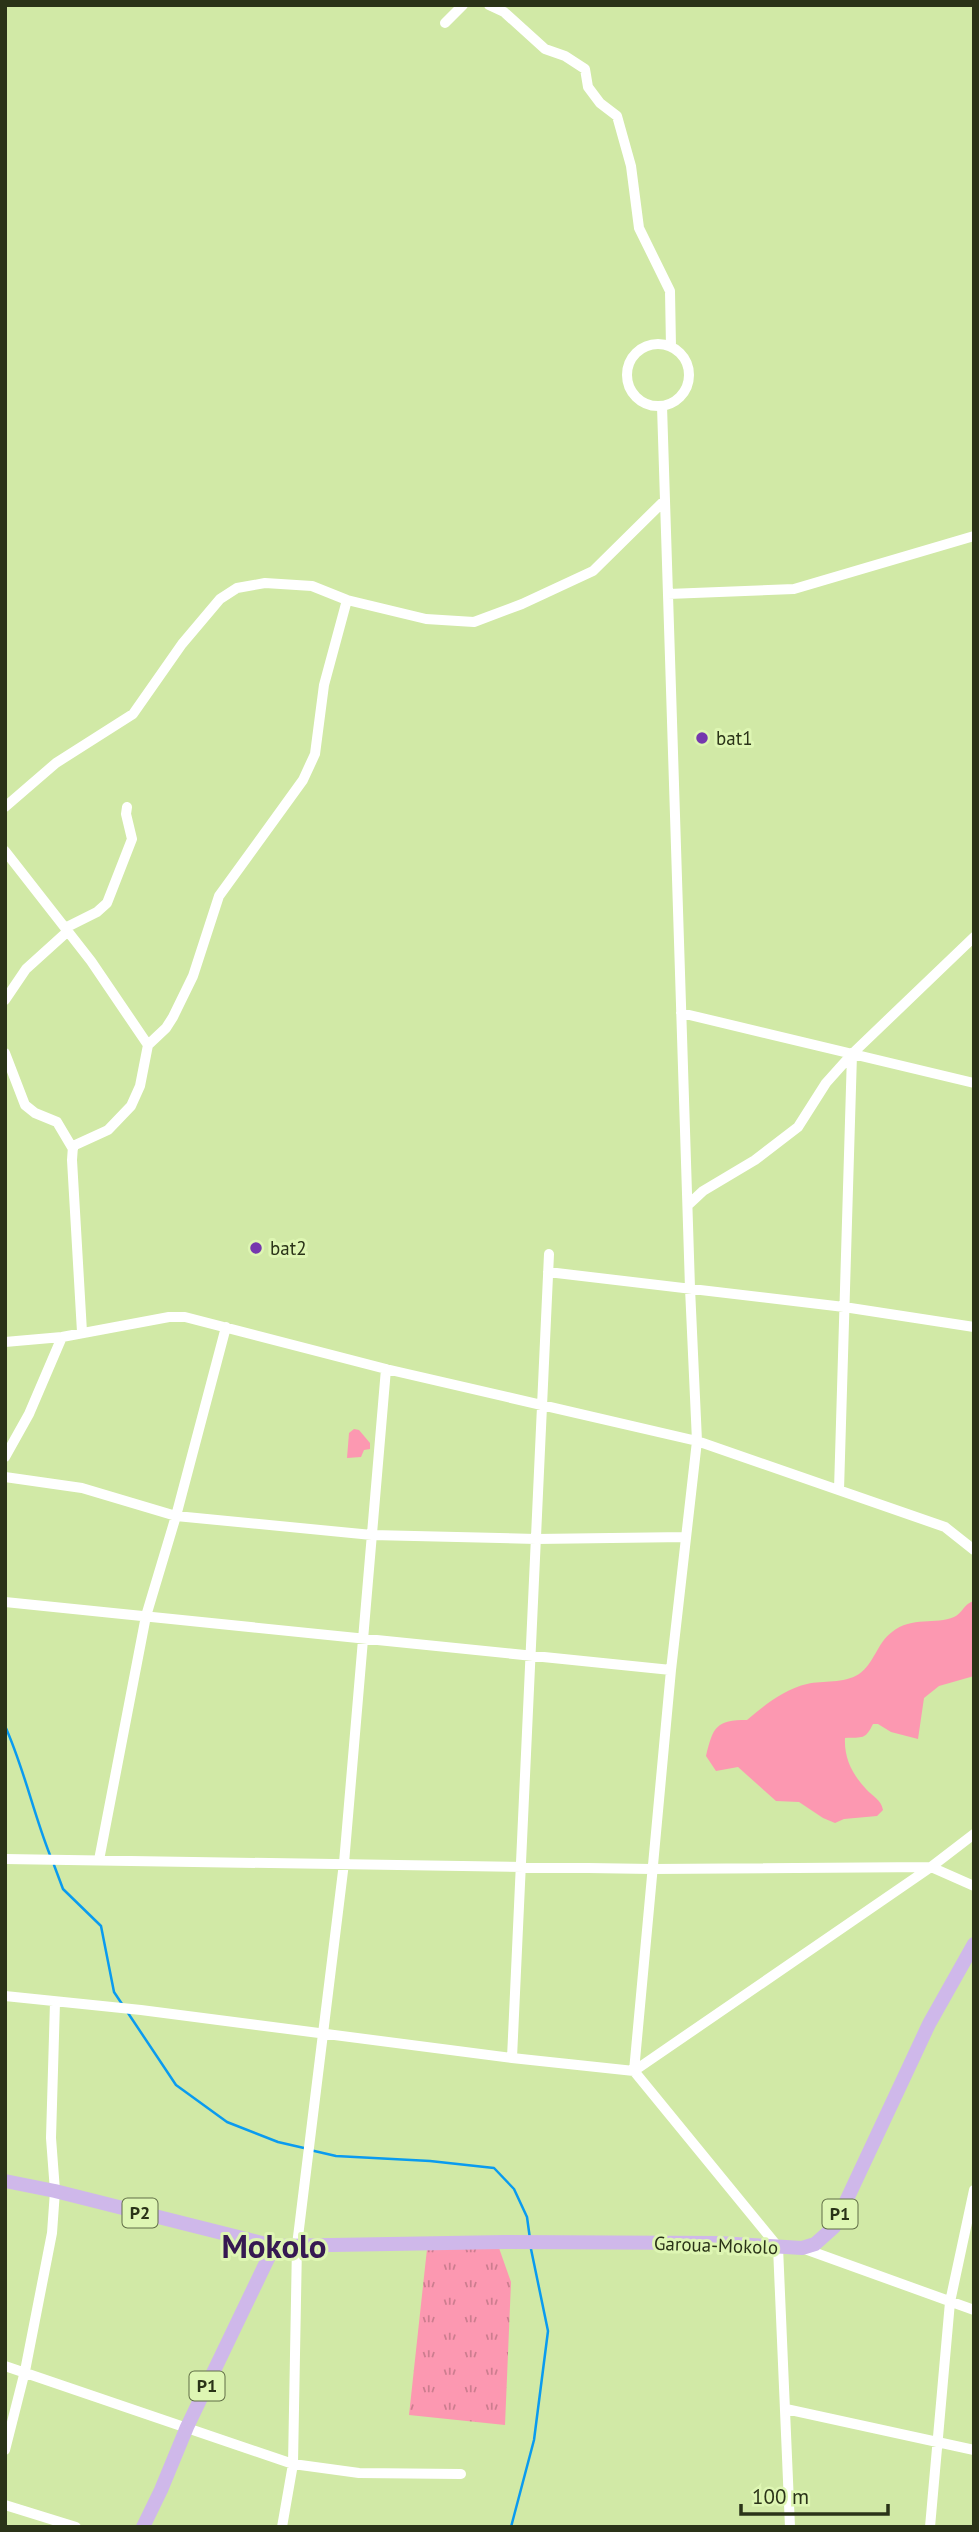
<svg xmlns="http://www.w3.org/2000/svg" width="979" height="2532" font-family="'PT Sans',sans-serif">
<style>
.grass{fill:url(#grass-tufts)}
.park{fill:#fc98b1}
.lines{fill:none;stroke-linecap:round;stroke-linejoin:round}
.stream{stroke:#0a9bef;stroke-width:2.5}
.minor{stroke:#fff;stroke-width:10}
.major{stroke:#cfb8ea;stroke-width:14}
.poi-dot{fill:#7538ae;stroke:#def6b3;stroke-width:2.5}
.labels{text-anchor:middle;stroke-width:6;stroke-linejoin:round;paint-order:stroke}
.shield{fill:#def6b3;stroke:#606e46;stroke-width:2}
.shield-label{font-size:18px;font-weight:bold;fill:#2a3318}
.poi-label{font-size:19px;fill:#2a3318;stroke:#def6b3;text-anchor:start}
.street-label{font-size:19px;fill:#2a3318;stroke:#def6b3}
.town-label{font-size:33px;font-weight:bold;fill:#361952;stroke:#def6b3}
</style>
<defs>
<pattern id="grass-tufts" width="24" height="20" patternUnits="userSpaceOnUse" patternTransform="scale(1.75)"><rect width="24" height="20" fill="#fc98b1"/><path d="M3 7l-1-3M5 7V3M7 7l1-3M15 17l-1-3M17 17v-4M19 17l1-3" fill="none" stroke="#cc7d8f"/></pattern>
</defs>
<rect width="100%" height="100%" fill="#d1e9a6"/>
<path class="grass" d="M499 2248 511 2282 505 2425 409 2415 427 2249Z"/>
<path class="park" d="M354 1429 359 1430 370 1443V1449L364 1450 361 1457 347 1458 349 1433Z
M974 1601V1676L939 1686 924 1698 918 1739 891 1732 878 1724H873C865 1740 863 1737 845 1738 844 1758 852 1774 866 1789 873 1797 881 1799 883 1810L877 1816 844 1819 835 1823 823 1818 799 1802 776 1801 738 1767 716 1771 706 1756C713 1727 716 1720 747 1720 763 1706 785 1689 807 1684 824 1680 843 1684 859 1674 874 1664 877 1643 892 1632 912 1616 936 1625 954 1617 962 1614 964 1603 974 1601Z"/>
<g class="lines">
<path class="stream" d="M5 1726C24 1768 33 1812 50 1855
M54 1865 63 1889 101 1926 114 1992 122 2004
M128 2013 176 2085 227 2122 278 2142 304 2148
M310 2150 336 2156 430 2161 494 2168 514 2189 527 2217 530 2239
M511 2527 534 2440 548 2331 531 2249"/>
<path class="minor" d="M489 5 504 12 545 49 565 56 585 69 588 87 600 103 617 116 631 166 639 228 670 291 671 347
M445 23 463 5
M627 375a31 31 0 1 1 62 0a31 31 0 1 1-62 0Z
M662 406 690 1288 697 1441 945 1527 974 1550
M668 594 794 589 974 536
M5 807 56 763 133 714 182 644 220 599 237 588 265 583 312 586 347 600 426 619 474 622 522 604 593 571 665 500
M5 851 91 961 148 1045
M65 928 97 912 107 903 132 839 126 814 127 807
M5 1000 26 969 68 931
M681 1013 974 1083
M5 1053 25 1105 35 1113 57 1122 73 1149
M688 1205 703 1191 755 1160 798 1127 826 1083 852 1054 974 937
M548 1272 844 1307 974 1327
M82 1332 72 1160 73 1146 108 1130 131 1106 140 1086 148 1045 166 1028 173 1017 193 976 219 896 303 780 315 754 324 685 347 600
M5 1342 62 1337 169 1317H185L386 1369 697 1441 671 1670 634 2071 778 2247 790 2527
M5 1457 29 1414 62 1337
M5 1477 82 1488 176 1516 372 1535 536 1539 686 1537
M839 1490 852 1054
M5 1602 671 1670
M5 1859 652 1869 931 1867 974 1886
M99 1860 146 1616 176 1516 226 1327
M5 1996 141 2010 512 2058 634 2071 931 1867 974 1834
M512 2058 549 1254
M802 2248 974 2310
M5 2366 293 2464 359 2473 461 2474
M786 2409 974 2450
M5 2450 25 2371 52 2233 55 2191 51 2138 55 2002
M5 2505 76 2527
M282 2527 293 2464 297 2245 344 1863 386 1369
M930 2527 950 2302 974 2190"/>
<path class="major" d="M5 2181 55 2191 274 2246 505 2242 719 2243 802 2248 815 2244 834 2227 929 2024 974 1944
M143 2527 161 2490 187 2427 274 2246"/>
</g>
<g class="poi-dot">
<circle cx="702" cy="738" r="7"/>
<circle cx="256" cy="1248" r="7"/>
</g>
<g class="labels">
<g class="shield">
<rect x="122.5" y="2198.5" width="35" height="29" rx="5"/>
<rect x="822.5" y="2199.5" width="35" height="29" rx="5"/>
<rect x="189.5" y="2371.5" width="35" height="29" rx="5"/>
</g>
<g class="shield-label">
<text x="140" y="2219">P2</text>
<text x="840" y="2220">P1</text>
<text x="207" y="2392">P1</text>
</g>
<g class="poi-label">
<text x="716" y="745">bat1</text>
<text x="270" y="1255">bat2</text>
</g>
<g class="street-label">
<text transform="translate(716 2245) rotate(2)" y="7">Garoua-Mokolo</text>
</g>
<g class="town-label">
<text x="274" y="2258">Mokolo</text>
</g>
</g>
<rect width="979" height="2532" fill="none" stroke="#2a3318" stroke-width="14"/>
<path d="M741 2504v10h147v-10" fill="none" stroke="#2a3318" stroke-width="3.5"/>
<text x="752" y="2504" font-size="21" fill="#2a3318" stroke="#def6b3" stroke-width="5" paint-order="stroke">100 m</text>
</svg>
